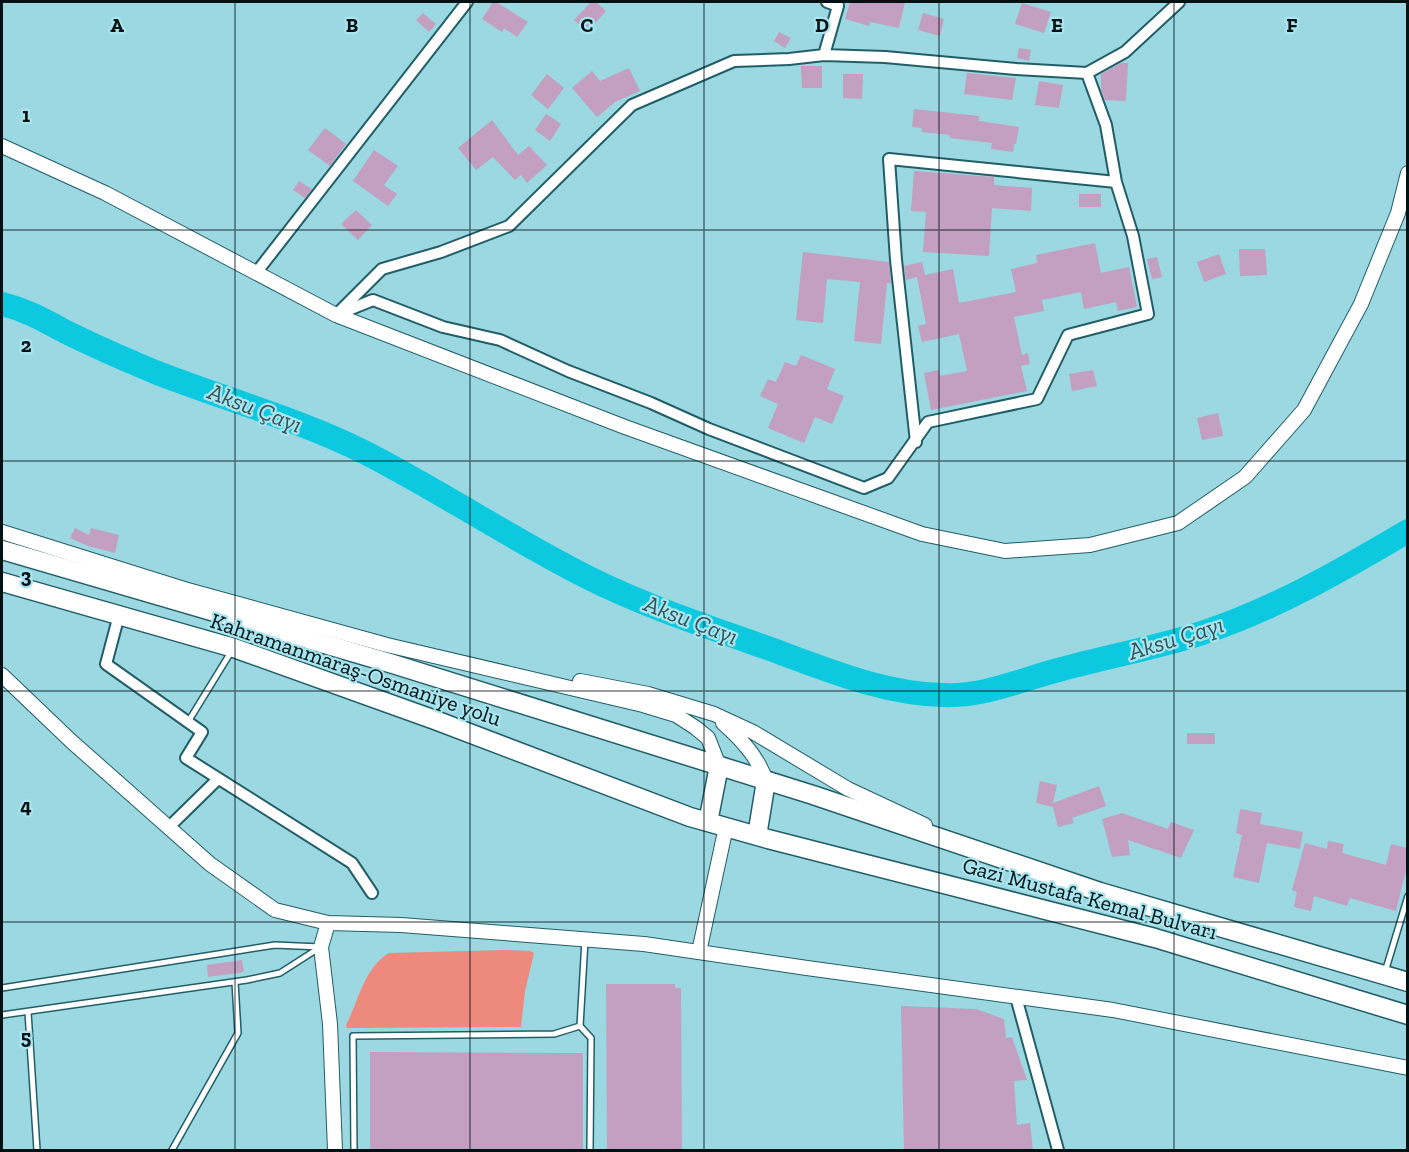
<svg xmlns="http://www.w3.org/2000/svg" width="1409" height="1152" font-family="'Zilla Slab',serif">
<style>
.green{fill:#ed8a7d}
.lines{fill:none;stroke-linecap:round;stroke-linejoin:round}
.river{stroke:#0dc9df;stroke-width:24}
.building{fill:#c39fc1}
.service-casing{stroke:#215e67;stroke-width:8}
.minor-casing{stroke:#215e67;stroke-width:14}
.tertiary-casing{stroke:#215e67;stroke-width:16}
.trunk-casing{stroke:#215e67;stroke-width:21}
.service{stroke:#fff;stroke-width:5}
.minor{stroke:#fff;stroke-width:10}
.tertiary{stroke:#fff;stroke-width:14}
.trunk{stroke:#fff;stroke-width:18}
.grid{fill:none;stroke:#001114;stroke-width:1.5;stroke-opacity:0.55}
.labels{text-anchor:middle;stroke-width:4.5;stroke-linejoin:round;paint-order:stroke}
.street-label{font-size:22px;fill:#001114;stroke:#a8e5ef}
.water-label{font-size:24px;font-style:italic;fill:#34545a;stroke:#a8e5ef}
.grid-label{font-size:20px;text-anchor:middle;font-weight:bold;fill:#001114;stroke:#a8e5ef;stroke-width:4.5;stroke-linejoin:round;paint-order:stroke}
</style>
<rect width="100%" height="100%" fill="#9bd8e1"/>
<path class="green" d="M505 950 530 951 534 953 525 991 521 1027 347 1028 346 1025C359 1001 363 969 389 953Z"/>
<g class="lines">
<path class="river" d="M2 304C26 310 42 319 64 331 94 346 124 359 155 372 224 399 295 418 362 451 439 490 511 539 589 578 651 609 716 629 781 653 833 672 887 694 943 695 985 697 1022 679 1062 669 1109 656 1156 648 1202 633 1275 609 1342 570 1408 531"/>
</g>
<path class="building" d="M493 2H496L528 22 517 37 504 28 502 32 482 19Z
M591 2H596L606 11 587 32 574 20Z
M850 2H905L899 28 870 22 869 26 845 19Z
M1022 3 1051 12 1044 33 1015 24Z
M423 13 436 24 429 32 416 20Z
M923 13 944 19 940 36 918 30Z
M779 32 791 38 785 48 774 41Z
M1019 48 1031 50 1029 61 1017 58Z
M1121 63H1128L1126 101 1105 100 1101 89V74Z
M801 66H822V88H802Z
M629 68 640 91 615 102 597 117 572 88 592 71 600 81Z
M967 73 1016 78 1012 100 964 94Z
M547 74 564 88 548 109 531 95Z
M843 74H863L862 99 843 98Z
M1039 81 1063 85 1059 108 1035 105Z
M914 109 979 116V121L1019 127 1016 144H1014L1013 152 991 149 992 143 950 138V135L921 132 922 128 912 127Z
M546 114 561 124 550 141 535 130Z
M492 120 518 155 529 146 547 165 527 183 521 175 515 180 493 157 476 170 458 148Z
M325 128 346 144 330 166 308 150Z
M374 150 398 166 384 185 397 194 388 206 353 181Z
M914 171 994 177V185L1032 188 1031 211 992 208 989 256 923 252 926 212 911 211Z
M299 181 312 189 305 198 293 190Z
M1079 194H1101V207H1079Z
M356 210 372 225 358 240 341 224Z
M1095 243 1101 273 1129 267 1137 307 1118 311 1116 302 1084 309 1081 292 1042 300 1044 311 1014 317 1022 355 1028 353 1030 364 1021 366 1027 391 931 410 924 373 939 370 940 376 967 371 959 334 922 342 918 326 926 324 917 277 906 280 904 266 922 262 925 275 953 269 959 303 1016 292 1011 269 1037 263 1036 255Z
M1239 249H1265L1267 275 1240 276Z
M803 252 889 262 891 283H887L881 344 854 341 860 282 827 279 823 323 796 320Z
M1219 254 1226 274 1204 282 1197 262Z
M1157 257 1162 277 1152 279 1147 259Z
M801 355 835 369 827 389 844 396 832 424 815 417 804 443 768 428 778 404 760 396 768 379 776 382 785 362 796 366Z
M1093 370 1097 386 1072 391 1069 374Z
M1218 413 1223 436 1202 440 1197 418Z
M75 528 89 535 91 528 119 535 115 553 88 546 70 538Z
M1187 733H1215V744H1187Z
M1040 781 1057 785 1053 803 1099 786 1106 806 1072 818 1074 823 1058 827 1052 804V807L1036 803Z
M1240 809 1262 813 1260 824 1303 832 1300 849 1267 843 1259 883 1233 877 1242 835 1236 833Z
M1122 813 1168 829 1171 822 1194 830 1181 858 1128 840 1130 855 1112 857 1102 819Z
M1328 841 1344 844 1342 853 1386 865 1391 844 1407 848V866L1396 911 1350 898 1347 906 1314 896 1311 911 1294 907 1297 892 1292 890 1305 843 1327 849Z
M242 960 244 972 208 977 207 965Z
M606 984H675V988H681L682 1150H607Z
M901 1006 976 1009 1004 1019 1006 1038 1012 1037 1027 1080 1014 1081 1017 1125 1030 1123 1033 1150H904Z
M370 1052 583 1053V1150H370Z"/>
<g class="lines">
<defs>
<path id="service" d="M188 722 231 652
M585 940 580 1026 591 1038 590 1150
M1385 972 1408 896
M2 988 275 945 320 947
M28 1012 37 1150
M2 1015 247 980 280 973 319 948
M172 1150 238 1033 235 982
M354 1150 353 1036 554 1034 580 1026"/>
<path id="minor" d="M824 55 838 6 827 2
M256 273 467 2
M340 311 382 269 441 252 509 226 632 105 734 61 789 59 824 55 885 57 1016 69 1087 73 1125 52 1179 2
M336 315 373 300 443 327 500 340 568 371 651 403 709 429 864 488 888 478 928 422 1037 399 1068 335 1148 314 1133 236 1116 182 1106 125 1087 73
M916 442 896 260 889 159 1116 182
M119 615 106 664 202 732 186 758 352 863 372 893
M169 827 218 779
M1016 997 1058 1150"/>
<path id="tertiary" d="M2 146 105 193 336 315 625 427 922 534 1005 551 1090 545 1178 523 1245 477 1304 410 1361 304 1398 213 1408 173
M2 532 184 589 387 645 643 705 676 715 696 728 708 738 719 766
M2 675 71 741 210 864 275 910 328 923 401 925 644 944 807 968 1113 1010 1408 1068
M580 681 648 694 714 714 753 732 848 789 925 825
M723 723C741 739 758 757 766 781
M328 923 321 947 330 1024 335 1150
M699 952 726 827"/>
<path id="trunk" d="M2 550 393 664 813 795 1100 892 1408 982
M2 582 234 648 435 720 690 817 768 839 1155 938 1408 1015
M708 822 719 766
M757 836 766 781"/>
</defs>
<use href="#service" class="service-casing"/>
<use href="#minor" class="minor-casing"/>
<use href="#tertiary" class="tertiary-casing"/>
<use href="#trunk" class="trunk-casing"/>
<use href="#service" class="service"/>
<use href="#minor" class="minor"/>
<use href="#tertiary" class="tertiary"/>
<use href="#trunk" class="trunk"/>
</g>
<path class="grid" d="M235 2V1150M470 2V1150M704 2V1150M939 2V1150M1174 2V1150M2 230H1408M2 461H1408M2 691H1408M2 922H1408"/>
<g class="labels">
<g class="street-label">
<text transform="translate(356 669) rotate(19)" y="8">Kahramanmaraş-Osmaniye yolu</text>
<text transform="translate(1090 898) rotate(15)" y="8">Gazi Mustafa Kemal Bulvarı</text>
</g>
<g class="water-label">
<text transform="translate(255 408) rotate(21)" y="8">Aksu Çayı</text>
<text transform="translate(691 620) rotate(21)" y="8">Aksu Çayı</text>
<text transform="translate(1176 638) rotate(-17)" y="8">Aksu Çayı</text>
</g>
</g>
<g class="grid-label">
<text x="117" y="32">A</text>
<text x="352" y="32">B</text>
<text x="587" y="32">C</text>
<text x="822" y="32">D</text>
<text x="1057" y="32">E</text>
<text x="1292" y="32">F</text>
<text x="26" y="122">1</text>
<text x="26" y="352">2</text>
<text x="26" y="583">3</text>
<text x="26" y="813">4</text>
<text x="26" y="1044">5</text>
</g>
<rect width="1409" height="1152" fill="none" stroke="#001114" stroke-width="6"/>
</svg>
